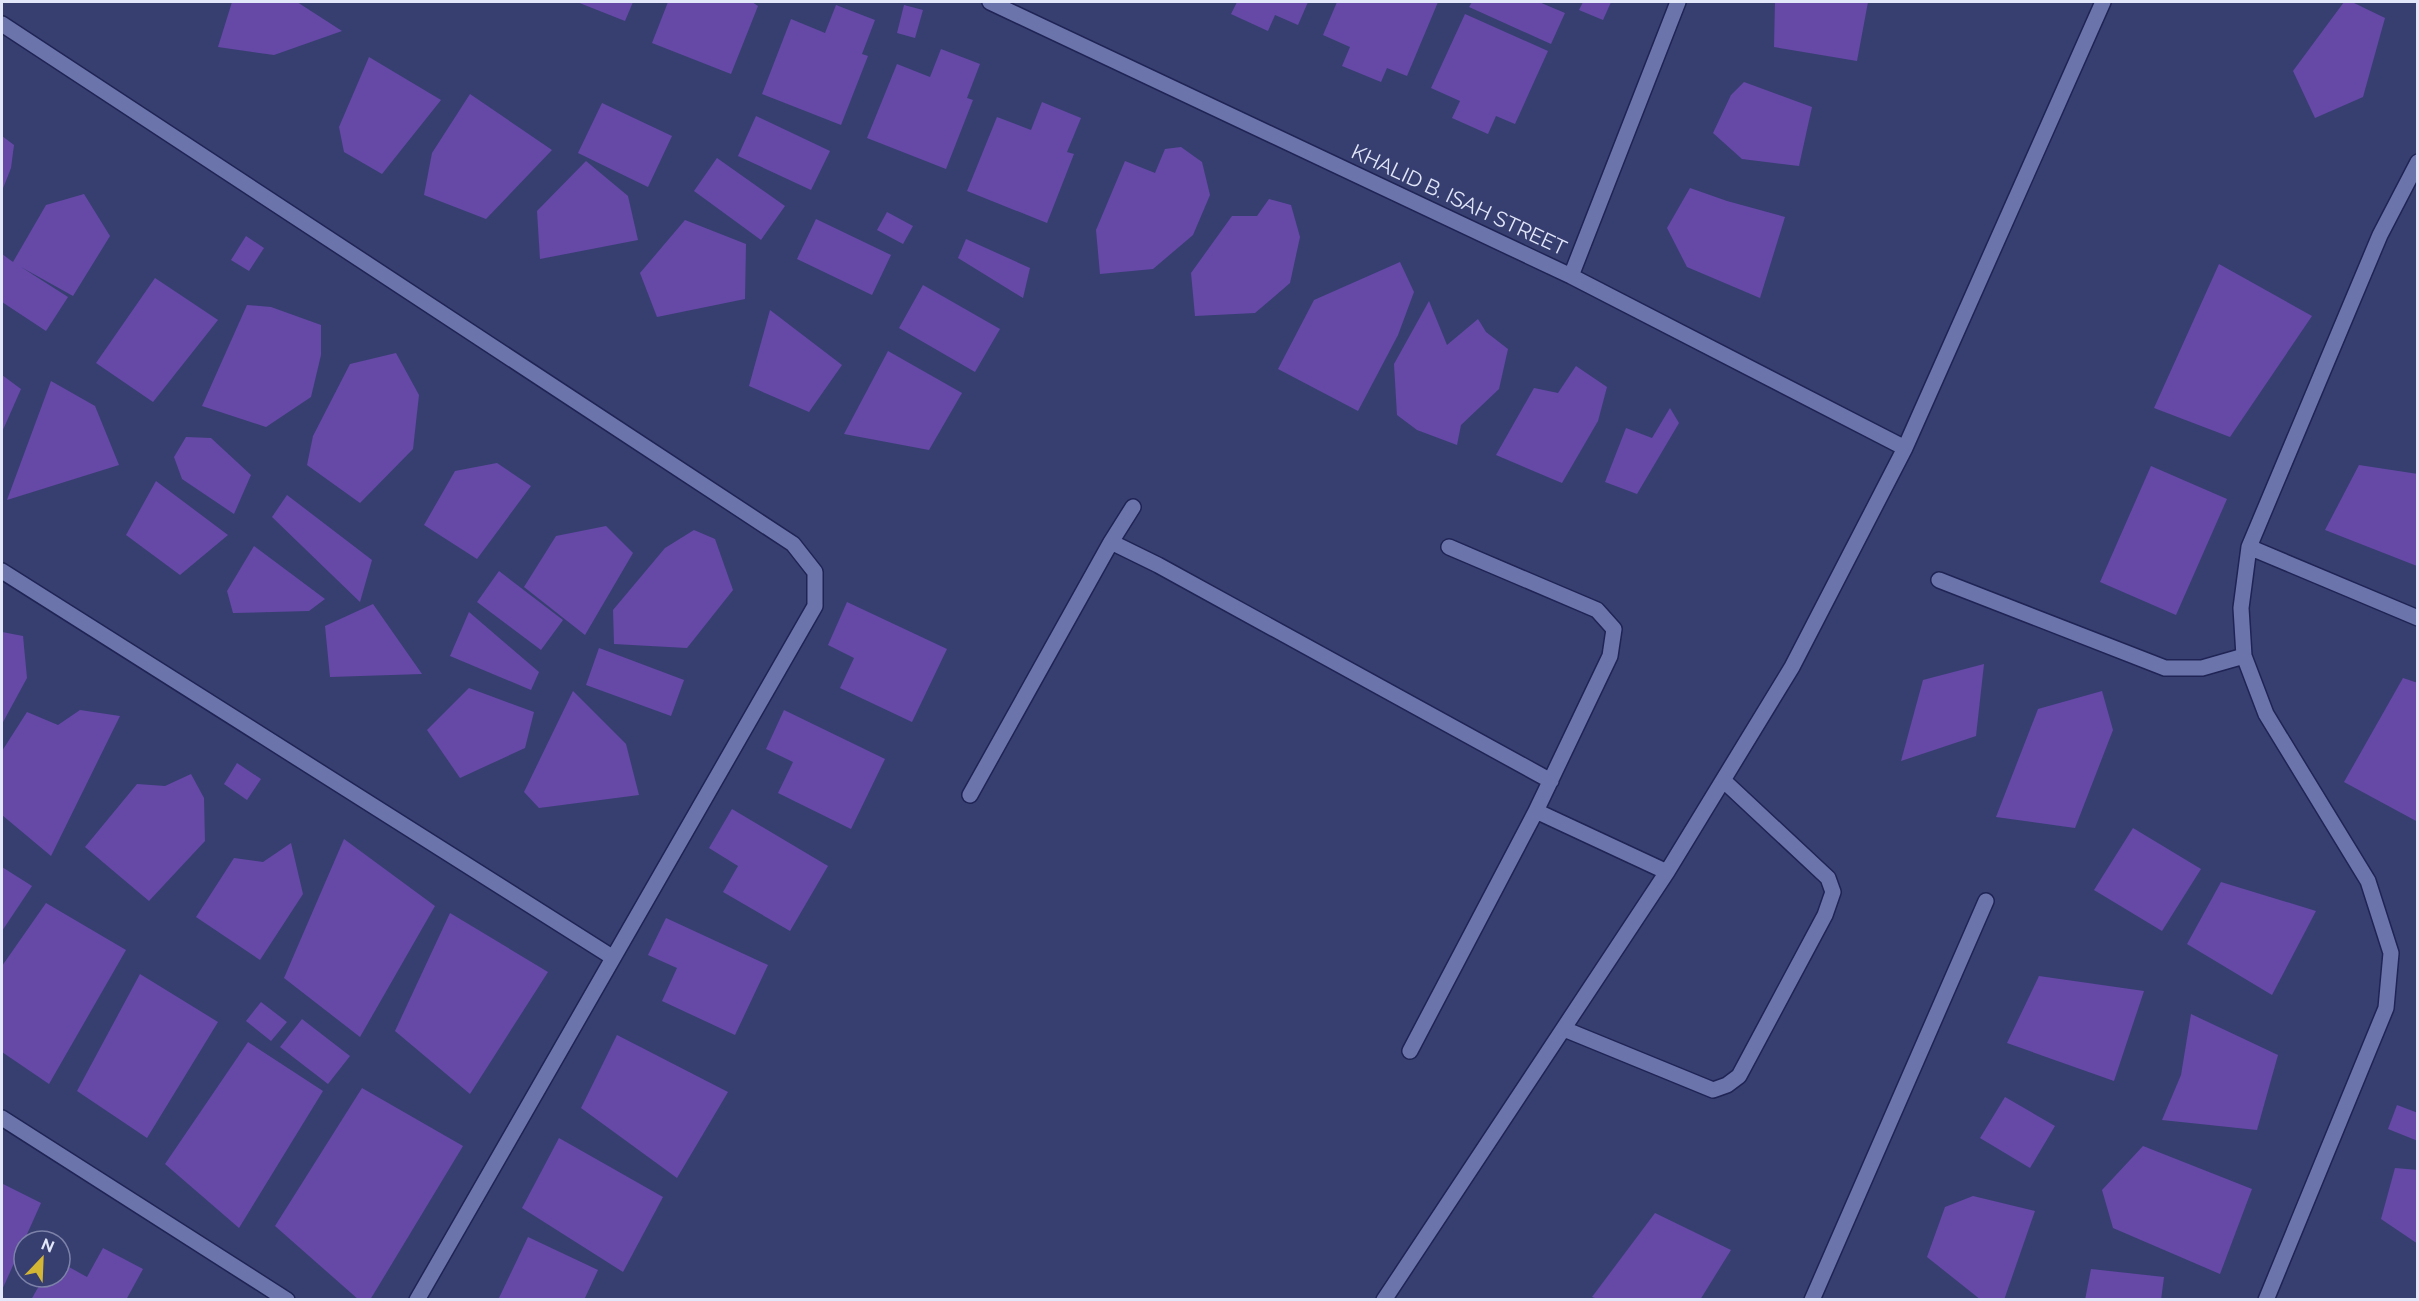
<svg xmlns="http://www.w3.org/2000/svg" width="2419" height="1301" font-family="Raleway,sans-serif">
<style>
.building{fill:#6648a7}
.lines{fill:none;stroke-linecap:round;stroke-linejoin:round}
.minor-casing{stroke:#1f2454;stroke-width:18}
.minor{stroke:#6b75ac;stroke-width:15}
.labels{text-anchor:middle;stroke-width:4.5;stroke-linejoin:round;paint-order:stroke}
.street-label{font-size:21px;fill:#e3e7fa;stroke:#373f71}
</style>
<rect width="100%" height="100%" fill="#373f71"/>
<path class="building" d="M232 2H297L342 31 274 55 218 47Z
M577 2H633L625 21Z
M668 2H752L758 6 731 74 652 43Z
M1237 2H1308L1298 25 1275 15 1268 31 1231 14Z
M1337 2H1438L1407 76 1387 68 1381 82 1342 66 1350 47 1323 35Z
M1472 2H1539L1565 13 1551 44 1469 7Z
M1583 2H1611L1603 20 1579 10Z
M1775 2H1868L1857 61 1774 47Z
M2344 2H2352L2385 18 2363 97 2315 118 2293 71Z
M836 5 875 20 862 54 868 56 841 125 762 94 791 19 825 33Z
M904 5 923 10 915 38 897 33Z
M1465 14 1548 51 1515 124 1496 116 1488 134 1452 118 1460 101 1431 88Z
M941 49 980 64 967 98 973 100 946 169 867 138 897 64 930 77Z
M369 57 441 100 382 174 344 152 339 127Z
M1744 82 1812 107 1799 166 1742 159 1713 133 1731 95Z
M470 94 552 150 486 219 424 195 432 153Z
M1042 102 1081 118 1067 152 1074 154 1047 223 967 191 997 117 1031 130Z
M602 103 672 136 648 187 578 153Z
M756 116 830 151 811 190 738 156Z
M2 136 14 145 11 168 2 191Z
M1181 147 1202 162 1210 195 1193 235 1153 269 1100 274 1096 230 1125 161 1155 173 1165 149Z
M717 158 785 206 761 240 694 191Z
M586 161 628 196 638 240 540 259 537 211Z
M1690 188 1727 201 1785 217 1760 298 1687 267 1667 228Z
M84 194 110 236 73 296 21 267 68 297 46 331 2 302V254L13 262 46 205Z
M1269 199 1291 205 1300 237 1290 283 1255 313 1195 316 1191 273 1232 216H1257Z
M887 212 913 226 903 244 877 230Z
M816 219 891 255 872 295 797 259Z
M685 220 746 244 745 299 657 317 640 273Z
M246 236 264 248 249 271 231 260Z
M966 239 1030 268 1023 298 958 258Z
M1400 262 1414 292 1398 335 1358 411 1278 369 1314 300Z
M2219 264 2312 316 2230 437 2154 408Z
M155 278 218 320 153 402 96 363Z
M923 285 1000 329 975 372 899 328Z
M1429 301 1447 345 1478 319 1486 332 1508 349 1499 389 1461 425 1457 445 1417 430 1397 415 1394 364Z
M247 305 271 307 321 325V355L311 397 266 427 202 406Z
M770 310 842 365 809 412 749 386Z
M888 351 962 393 929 450 844 434Z
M396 353 419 395 413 449 360 503 307 465 313 436 350 364Z
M1576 366 1607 387 1598 421 1562 483 1496 455 1534 388 1558 393Z
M2 375 21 389 2 432Z
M51 381 95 406 119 465 7 500Z
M1670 408 1679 423 1637 494 1605 482 1626 428 1652 438Z
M186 437 211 438 251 475 234 514 182 479 174 457Z
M497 463 531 486 477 559 424 525 455 471Z
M2359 465 2418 474 2417 566 2325 530Z
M2151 466 2227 499 2176 615 2100 582Z
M156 481 228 535 180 575 126 535Z
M287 495 372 560 360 602 272 517Z
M606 526 633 553 585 635 524 587 556 536Z
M694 530 715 539 733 590 687 648 614 644 613 610 665 548Z
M254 546 325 599 309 611 233 613 227 591Z
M499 571 563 620 541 650 477 602Z
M847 602 947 649 912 722 840 688 854 658 828 645Z
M373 604 422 674 330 677 325 626Z
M469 612 539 672 531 690 450 656Z
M2 632 23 636 27 678 2 724Z
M599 648 684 680 671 716 586 685Z
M1984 664 1976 736 1901 761 1923 680Z
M2403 678 2418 683V822L2344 782Z
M469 688 534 712 525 748 460 778 427 730Z
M573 691 626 744 639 795 539 808 524 792Z
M2102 691 2113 730 2075 828 1996 817 2038 709Z
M80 710 120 716 51 856 2 815V751L27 712 58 725Z
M784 710 885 759 851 829 778 793 793 762 766 749Z
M237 763 261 779 247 800 224 784Z
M191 774 204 798 205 841 149 901 85 847 137 784 165 786Z
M732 809 828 866 790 931 723 892 738 866 709 848Z
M2133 828 2201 869 2162 931 2094 890Z
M344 839 435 906 360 1037 284 978Z
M291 843 303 894 260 960 196 917 234 858 263 862Z
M2 867 32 886 2 931Z
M2221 882 2316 911 2272 995 2187 944Z
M46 903 126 950 49 1084 2 1052V966Z
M450 913 548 972 470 1094 395 1031Z
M666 918 768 965 735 1035 662 1001 677 968 648 955Z
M140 974 218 1022 147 1138 77 1091Z
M2039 976 2144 991 2114 1081 2007 1043Z
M261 1002 287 1022 271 1041 246 1021Z
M2191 1014 2278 1055 2257 1130 2162 1120 2181 1075Z
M302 1019 350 1056 328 1084 280 1047Z
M617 1035 728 1092 677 1178 581 1108Z
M248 1042 323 1091 239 1228 165 1164Z
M362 1088 463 1146 370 1300H359L275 1226Z
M2005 1097 2055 1126 2030 1168 1980 1138Z
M2397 1105 2418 1113V1141L2388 1129Z
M559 1138 663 1197 623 1272 522 1208Z
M2143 1146 2252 1189 2220 1274 2113 1228 2102 1190Z
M2395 1168 2418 1170V1244L2381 1219Z
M3 1184 41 1203 2 1290V1189Z
M1973 1196 2035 1211 2004 1300H1981L1927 1257 1945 1207Z
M1655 1213 1731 1250 1700 1300H1601L1592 1297Z
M528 1237 598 1270 584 1300H498Z
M103 1248 143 1269 126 1300H31L44 1277H60V1262L87 1277Z
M2091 1269 2164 1277 2161 1300H2085Z"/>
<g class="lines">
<defs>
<path id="minor" d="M990 2 1571 276 1905 448
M2 24 793 544 815 572V606L417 1300
M1571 276 1678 2
M1111 542 1133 507
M1449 547 1597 610 1614 629 1610 656 1536 811
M2249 547 2418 618
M2 571 612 957
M1939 580 2165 668H2202L2244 656
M970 795 1111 542 1158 565 1551 781
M1564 1029 1713 1090 1727 1085 1739 1076 1825 915 1833 892 1828 878 1723 780
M1410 1051 1536 811 1667 872
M2 1118 287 1300
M1384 1300 1667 872 1792 667 1905 448 2103 2
M1812 1300 1986 901
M2266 1300 2386 1008 2391 953 2368 881 2266 714 2244 656 2241 608 2249 547 2380 235 2418 162"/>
</defs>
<use href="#minor" class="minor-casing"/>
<use href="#minor" class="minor"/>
</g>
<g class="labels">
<g class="street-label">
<text transform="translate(1459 200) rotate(25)" y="7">KHALID B. ISAH STREET</text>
</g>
</g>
<rect width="2419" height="1301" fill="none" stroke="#e3e7fa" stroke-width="6"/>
<g transform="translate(42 1259) rotate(23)"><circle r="28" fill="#373f71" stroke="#7c82a8" stroke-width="1.5"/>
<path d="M0-4.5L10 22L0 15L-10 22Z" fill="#d4b635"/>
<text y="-9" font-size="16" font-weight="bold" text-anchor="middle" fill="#e3e7fa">N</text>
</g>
</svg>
